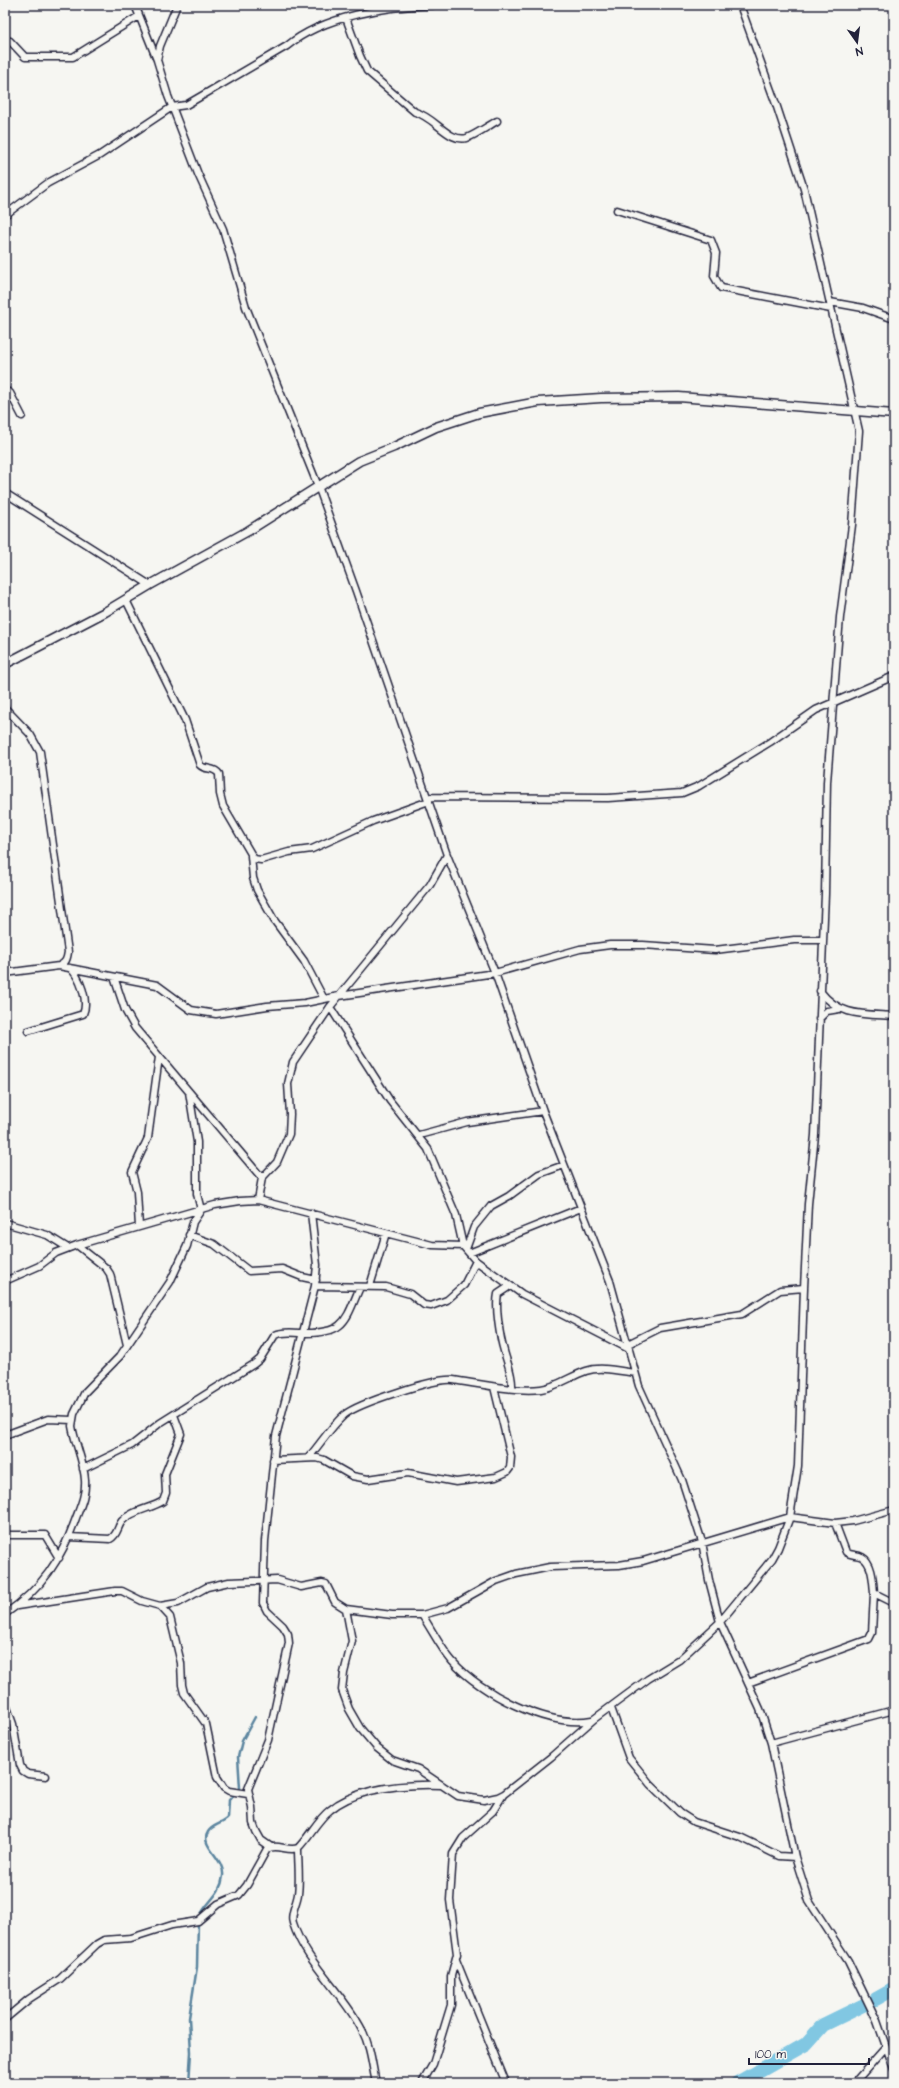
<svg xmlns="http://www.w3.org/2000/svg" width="899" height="2088" font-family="'Architects Daughter',sans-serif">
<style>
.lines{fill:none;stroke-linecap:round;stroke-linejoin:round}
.stream{stroke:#5b859f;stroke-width:2.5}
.river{stroke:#81c7e2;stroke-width:14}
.minor-casing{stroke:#22223b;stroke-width:9}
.tertiary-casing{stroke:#22223b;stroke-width:11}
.minor{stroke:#f6f6f2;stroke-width:6}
.tertiary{stroke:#f6f6f2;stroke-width:8}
</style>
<rect width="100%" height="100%" fill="#f6f6f2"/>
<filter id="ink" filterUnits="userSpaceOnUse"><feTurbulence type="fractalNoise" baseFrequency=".025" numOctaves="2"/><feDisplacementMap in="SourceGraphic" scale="8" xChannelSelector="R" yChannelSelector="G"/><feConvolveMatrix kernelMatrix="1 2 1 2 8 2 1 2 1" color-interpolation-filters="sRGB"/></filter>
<g filter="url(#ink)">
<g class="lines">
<path class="stream" d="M200 1916C207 1901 221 1895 223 1876 225 1858 199 1846 208 1832 213 1824 223 1824 228 1818L229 1800 240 1788 238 1757 242 1741 255 1717
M189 2083 191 2052 189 2018 197 1967 198 1921"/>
<path class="river" d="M876 1999 894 1989
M737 2083 806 2044 823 2025 864 2005"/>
<defs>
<path id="minor" d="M135 5 157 60 168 96 198 174 223 229 246 307 318 486 356 591 447 855 495 973 543 1111 610 1281 639 1386 682 1480 702 1542 709 1580 720 1622 760 1709 771 1743 795 1857 809 1901 848 1961 877 2021 894 2069
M346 18 360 56 367 71 415 112C435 117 449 143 467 138 477 134 488 126 497 121
M5 40 10 41 25 57H73L139 16
M157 60 160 46 177 5
M617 210 711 240 716 253 714 276 721 288 831 309
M5 215 48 183 100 155 172 107 186 105 287 46C323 16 387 6 433 5
M830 302 863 308 894 319
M5 390 10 393 22 416
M5 493 150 585
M126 600 185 720 200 765C206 771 214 766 219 774L220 794 223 806 254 859 261 860 289 852 312 849 373 821 429 801
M5 708 30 734 40 752 68 952C67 959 66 963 59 966L5 973
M428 797 608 798 682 793 699 786 770 742 816 710 894 676
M251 856 253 878 257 890 274 920 304 961 324 999
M59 966 157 985 191 1010 216 1014 267 1006 305 1003 339 996 495 973 580 949 610 945H643L715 950 794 940H823
M114 977 125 1010 135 1028 262 1178
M820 991C840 1017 864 1014 894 1016
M330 1007 390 1101 428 1149 456 1215 463 1246
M819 1019 827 1011 839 1009
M28 1031 83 1014C89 1001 80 977 70 968
M419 1135 467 1122 543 1111
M258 1200 262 1178 277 1162 289 1134 290 1114 288 1084 293 1062 330 1007 430 885 447 855
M5 1223 47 1235 68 1248
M139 1227 137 1192 132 1172 148 1138 159 1057
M189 1235 214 1244 249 1271 282 1269 302 1277 316 1280
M77 1245 106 1268 110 1274 127 1345
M466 1249 474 1227 491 1206 509 1196 539 1174 564 1165
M469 1253 581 1208
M5 1281 39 1266 56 1253 77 1245 215 1205 240 1201 258 1200 432 1245 463 1246 476 1261 522 1294 629 1349
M315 1286 386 1287 410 1294 424 1305 431 1306 447 1300 464 1285 476 1261
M370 1286 386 1233
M510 1286 498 1294C495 1307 500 1338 504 1351 507 1363 513 1375 512 1388
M628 1344 660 1328 742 1314 780 1290 804 1288
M5 1435 48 1419 72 1420
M309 1457C321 1443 330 1428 344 1415 359 1403 435 1378 453 1380 480 1384 515 1392 541 1389 557 1387 571 1376 586 1371 601 1366 619 1371 635 1373
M273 1460 317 1458 324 1460 352 1476 368 1479 408 1473 456 1482 496 1477 507 1472 510 1468 511 1457 494 1387
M83 1469 132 1445 160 1423 254 1364 260 1359 275 1335C284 1331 292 1333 302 1333 345 1334 345 1322 360 1287
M835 1523 846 1552C851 1556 857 1554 862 1557 873 1563 873 1583 874 1593
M5 1535H45L59 1558
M69 1537 110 1539C118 1535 117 1527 122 1521 132 1510 151 1509 163 1501L166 1493 165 1474 181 1434 174 1415
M17 1606 115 1591H122L142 1601 160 1606 178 1603 207 1587 229 1582 277 1580 301 1587 322 1583 326 1584 335 1602 346 1609 392 1615H422L448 1608 496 1581 516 1574 550 1567 619 1565 643 1561 790 1517 835 1523 853 1521 894 1510
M160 1606 170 1617 181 1663 182 1685 184 1693 206 1724 217 1777 224 1788 229 1791 248 1794
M346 1609 352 1641 344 1673 342 1690 349 1709 360 1728 377 1748 392 1760 418 1769 458 1796 484 1800 498 1797 504 1794 551 1757 594 1719 648 1679 679 1660 720 1622 772 1559 778 1548 790 1517 798 1466 804 1288 808 1204 815 1135 825 894 827 782 840 617 852 525 859 431 804 189 776 104 740 5
M5 1614C42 1589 61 1560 76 1518 81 1505 86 1494 85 1480 84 1462 75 1444 72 1426L74 1414 85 1392 120 1356 170 1282 187 1246 193 1222 201 1210 197 1194V1142L189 1092
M422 1615C432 1630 440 1647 452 1661 481 1694 548 1728 592 1720
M748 1683 869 1639 872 1633 874 1593 894 1603
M5 1702 13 1724 20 1765 23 1771 28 1774 46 1776
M611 1708 629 1758 650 1784 680 1813 694 1822 740 1837 779 1856 795 1857
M771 1743 894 1710
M271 1847 261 1840 256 1831 253 1823 252 1807 248 1789 268 1740 289 1643 288 1634 283 1626 267 1611 263 1603 265 1541 276 1436 315 1286 317 1265 311 1213
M298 1848C298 1863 300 1879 298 1894 297 1903 290 1914 293 1923 305 1962 344 1994 362 2030 371 2047 372 2065 376 2083
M456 1960 506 2083
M5 2019 29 1999 60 1979 97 1944 104 1940 131 1938 172 1925 198 1921 218 1904 239 1895 247 1885 267 1849C277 1843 288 1852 298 1848 310 1836 317 1820 330 1810 358 1787 407 1784 442 1785
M422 2083 433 2064 451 2005V1976L457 1954 450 1900 453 1854 463 1838 493 1811 503 1795
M854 2083 886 2047"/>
<path id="tertiary" d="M5 664 105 612 150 585 248 531 359 461 394 447 436 427 479 413 538 402 601 398 679 397 894 414"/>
</defs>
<use href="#minor" class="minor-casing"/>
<use href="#tertiary" class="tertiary-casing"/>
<use href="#minor" class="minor"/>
<use href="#tertiary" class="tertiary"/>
</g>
</g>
<rect width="899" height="2088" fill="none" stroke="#f6f6f2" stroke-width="20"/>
<rect x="10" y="10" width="879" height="2068" fill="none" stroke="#22223b" stroke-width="1.5" filter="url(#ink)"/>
<g transform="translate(857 42) rotate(166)" stroke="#f6f6f2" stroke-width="3" paint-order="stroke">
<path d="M0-3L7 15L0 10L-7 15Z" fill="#22223b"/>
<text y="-6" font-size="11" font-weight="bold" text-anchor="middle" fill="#22223b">N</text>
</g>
<path d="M749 2058v6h120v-6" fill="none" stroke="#22223b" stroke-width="2"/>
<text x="755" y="2058" font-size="12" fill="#22223b" stroke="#f6f6f2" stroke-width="3" paint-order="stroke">100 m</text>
</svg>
